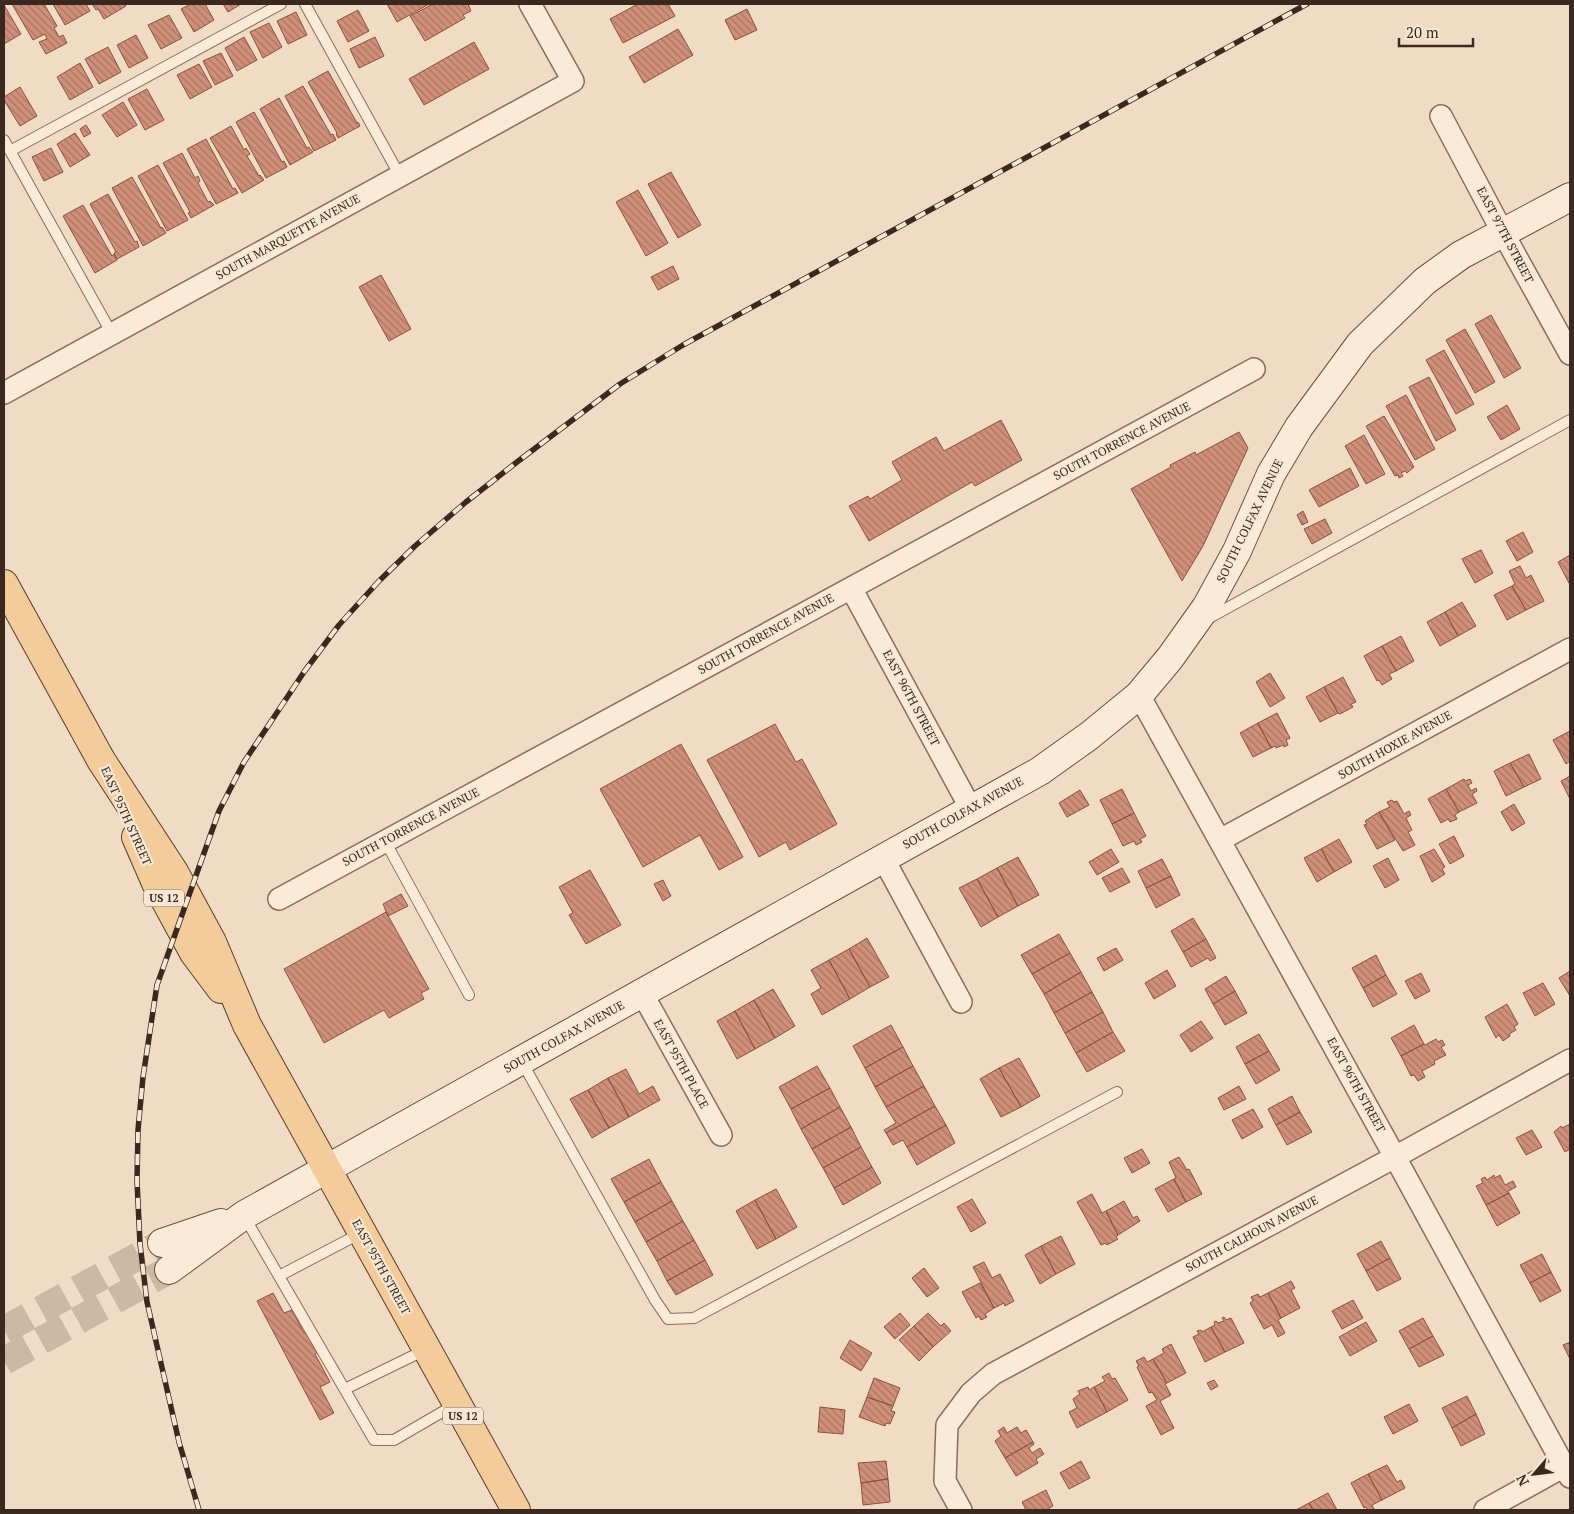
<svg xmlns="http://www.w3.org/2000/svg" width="1574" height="1514" font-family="'PT Serif',serif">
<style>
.building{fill:url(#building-back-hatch);stroke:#8c513e}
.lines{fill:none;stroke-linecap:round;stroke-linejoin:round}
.secondary-tunnel{stroke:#ccb8a3;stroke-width:28;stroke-dasharray:28 14;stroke-linecap:butt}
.service-casing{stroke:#8c6c5a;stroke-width:12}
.minor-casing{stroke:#8c6c5a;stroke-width:24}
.secondary-casing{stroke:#6d4e3d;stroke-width:30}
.primary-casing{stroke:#593b2e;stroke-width:30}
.service{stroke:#faebd8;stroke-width:10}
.minor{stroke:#faebd8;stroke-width:21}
.secondary{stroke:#faebd8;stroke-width:28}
.primary{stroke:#f4cb9b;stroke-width:28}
.rail-casing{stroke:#3b281e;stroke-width:5.5}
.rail{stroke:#f7e8d4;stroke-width:4;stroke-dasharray:11;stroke-linecap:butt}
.labels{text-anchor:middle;stroke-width:4.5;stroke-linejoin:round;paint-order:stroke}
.shield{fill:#f7e8d4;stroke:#736255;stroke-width:1}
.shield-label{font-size:11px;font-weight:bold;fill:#3b281e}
.street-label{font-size:12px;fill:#3b281e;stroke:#f7e8d4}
</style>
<defs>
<pattern id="building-back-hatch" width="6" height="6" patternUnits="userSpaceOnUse" patternTransform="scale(1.25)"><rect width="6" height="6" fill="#d08f79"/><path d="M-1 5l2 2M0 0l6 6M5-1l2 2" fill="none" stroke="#aa7563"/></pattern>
</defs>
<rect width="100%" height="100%" fill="#f0dcc4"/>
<path class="building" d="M12 4H44L57 26 54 28 59 37 63 35 67 43 46 54 39 42 47 39 45 34 33 40Z
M53 4H86L90 11 65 25Z
M92 4H124L126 6 104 19 98 9 96 10Z
M191 4H205L214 20 194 32 181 9Z
M223 4H241L228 12Z
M387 4H429L397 22Z
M433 4H468L471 11 463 15 465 18 425 41 410 16Z
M638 4H668L675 16 623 43 610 19Z
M4 5 21 34 4 44Z
M747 9 757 30 735 40 725 20Z
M358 10 369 31 348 42 337 21Z
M296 12 307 35 288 44 277 21Z
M169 15 182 38 161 49 148 25Z
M269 23 282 47 263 58 250 32Z
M678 29 693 55 644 83 629 57Z
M136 35 148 58 129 68 117 45Z
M244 37 257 60 237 71 225 48Z
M375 37 384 56 359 68 350 49Z
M474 42 489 69 424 105 409 79Z
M108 47 121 72 99 84 85 59Z
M221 53 233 76 215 85 203 61Z
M80 63 93 87 70 100 57 77Z
M199 64 212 87 190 99 177 75Z
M328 71 357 123 358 122 360 126 338 138 336 134 337 133 308 82Z
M303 86 331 135 333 134 336 140 314 151 285 96Z
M20 87 37 116 20 126 4 100V97Z
M147 89 164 120 145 130 128 99Z
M279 98 307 148 309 147 313 152 290 165 260 109Z
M123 102 137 125 117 137 102 115Z
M254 112 282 162 284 161 287 167 266 178 236 122Z
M86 125 91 133 84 137 80 129Z
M231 126 244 150 246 148 250 154 247 156 259 176 260 175 264 180 242 193 210 138Z
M75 133 90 155 70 167 57 144Z
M206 139 233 189 235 188 238 193 216 204 187 149Z
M51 148 63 172 44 181 32 157Z
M182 153 195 178 198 176 200 181 198 183 208 202 210 201 214 205 191 218 188 213 190 212 163 163Z
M158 165 188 220 167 231 138 176Z
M671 172 701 225 678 238 648 184Z
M132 177 161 228 162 227 166 233 143 246 112 188Z
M638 190 668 243 646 256 616 202Z
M108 194 135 242 137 241 139 247 117 259 114 253 116 252 90 204Z
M83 205 112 256 114 254 117 260 95 273 63 216Z
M673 266 679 279 658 290 651 277Z
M381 275 411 329 389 341 359 287Z
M1491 315 1521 368 1504 378 1475 324Z
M1465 329 1495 382 1475 393 1446 340Z
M1444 350 1474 404 1456 414 1426 360Z
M1429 377 1456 430 1436 441 1409 387Z
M1406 395 1435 449 1415 460 1386 406Z
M1507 405 1520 429 1501 440 1487 417Z
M1384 416 1414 467 1407 473 1405 471 1401 473 1403 476 1399 478 1398 475 1395 476 1366 426Z
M1001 420 1022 460 975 486 972 482 869 541 849 506 868 496 870 499 902 480 892 462 936 437 944 451Z
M1239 432 1248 448 1203 546 1182 581 1131 489 1171 467 1170 465 1195 452 1196 455Z
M1364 435 1385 474 1366 484 1345 446Z
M1350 468 1359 486 1319 507 1309 490Z
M1303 511 1308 522 1302 525 1297 515Z
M1325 519 1332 533 1312 544 1304 529Z
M1523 532 1533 552 1517 561 1506 541Z
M1481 550 1493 573 1475 583 1462 559Z
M1570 555V585L1558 562Z
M1520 566 1526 578 1531 575 1544 601 1526 610 1512 586 1515 584 1509 571Z
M1512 586 1526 610 1507 620 1494 595Z
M1462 602 1476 626 1458 636 1445 612Z
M1445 612 1458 636 1440 646 1427 622Z
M1401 636 1414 661 1396 671 1382 646Z
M1382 646 1396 671 1389 674 1392 679 1382 685 1379 680 1377 681 1364 656Z
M1270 673 1285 698 1270 707 1256 682Z
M1343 677 1356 702 1351 704 1353 707 1340 714 1338 713 1324 687Z
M1324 687 1338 713 1320 722 1306 697Z
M1277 713 1290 738 1286 740 1288 745 1284 747 1283 745 1276 748 1275 746 1271 748 1258 723Z
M1258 723 1271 748 1253 757 1240 733Z
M775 724 796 762 802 759 837 824 790 850 786 842 759 857 707 760Z
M1570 731V761L1566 764 1553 740Z
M681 744 743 857 719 870 700 835 643 867 600 789Z
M1529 754 1541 779 1524 787 1510 763Z
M1510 763 1524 787 1506 796 1494 771Z
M1570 776V799L1561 781Z
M1464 779 1465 781 1470 779 1472 783 1468 785 1471 791 1476 788 1477 791 1472 794 1477 803 1459 812 1446 789Z
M1122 789 1134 813 1112 824 1100 800Z
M1446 789 1459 812 1455 815 1457 819 1450 822 1448 819 1441 823 1428 799Z
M1080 790 1089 805 1067 817 1059 803Z
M1392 800 1393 802 1397 801 1404 814 1409 811 1411 815 1406 818 1412 830 1408 832 1415 845 1403 851 1379 812 1390 807 1387 802Z
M1514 804 1525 823 1512 831 1501 812Z
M1379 812 1395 840 1377 849 1364 825 1367 824 1365 821Z
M1134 813 1146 836 1140 839 1142 842 1136 845 1134 841 1123 846 1112 824Z
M1454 836 1464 856 1450 864 1439 844Z
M1339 839 1352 862 1334 872 1321 849Z
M1111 849 1119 862 1097 875 1089 862Z
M1321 849 1334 872 1317 882 1304 858Z
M1434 849 1445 867 1442 869 1445 874 1432 882 1420 856Z
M1018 857 1039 895 1018 906 997 868Z
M1388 858 1399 880 1385 888 1373 866Z
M1162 859 1171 876 1146 888 1138 871Z
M997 868 1018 906 998 917 977 879Z
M1122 868 1130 882 1110 892 1102 878Z
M590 870 621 925 586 944 569 915 573 913 559 887Z
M1171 876 1180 895 1156 908 1146 888Z
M977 879 998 917 981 927 959 888Z
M663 880 671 896 663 901 654 884Z
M401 894 408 906 388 916 383 904Z
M386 912 429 989 421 993 424 999 389 1018 384 1010 324 1043 284 969Z
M1193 918 1206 939 1183 952 1171 931Z
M1059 934 1070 953 1032 974 1021 955Z
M867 938 889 977 870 987 849 949Z
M1206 939 1216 958 1210 961 1208 958 1191 967 1183 952Z
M1116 948 1123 960 1104 971 1097 958Z
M849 949 870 987 850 999 829 960Z
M1070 953 1081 972 1044 994 1032 974Z
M1376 955 1386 975 1363 988 1352 968Z
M829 960 850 999 822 1015 811 994 821 988 811 970Z
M1167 970 1176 986 1154 999 1145 983Z
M1570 971V996L1559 978Z
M1081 972 1092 992 1054 1013 1044 994Z
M1421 973 1430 991 1415 999 1405 981Z
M1386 975 1397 994 1373 1007 1363 988Z
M1226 976 1235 991 1213 1004 1205 989Z
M1543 983 1555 1004 1535 1016 1523 993Z
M773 989 795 1026 775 1038 754 1000Z
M1235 991 1247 1013 1225 1025 1213 1004Z
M1092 992 1103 1012 1065 1033 1054 1013Z
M754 1000 775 1038 755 1049 735 1011Z
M1507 1004 1518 1024 1514 1027 1516 1030 1509 1034 1510 1036 1503 1041 1499 1035 1496 1038 1485 1017Z
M735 1011 755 1049 737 1059 717 1021Z
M1103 1012 1113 1032 1076 1053 1065 1033Z
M1201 1021 1213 1038 1191 1052 1180 1035Z
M891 1025 903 1047 865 1068 853 1046Z
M1414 1025 1424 1044 1401 1056 1391 1038Z
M1113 1032 1125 1051 1087 1072 1076 1053Z
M1259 1034 1269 1051 1245 1064 1236 1047Z
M1436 1039 1438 1042 1442 1040 1445 1045 1441 1047 1446 1055 1434 1061 1435 1064 1422 1071 1425 1077 1418 1081 1414 1075 1411 1076 1401 1056 1424 1044 1425 1045Z
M903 1047 913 1066 875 1087 865 1068Z
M1269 1051 1280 1070 1256 1084 1245 1064Z
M1019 1058 1040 1096 1021 1107 999 1068Z
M817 1066 830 1088 791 1109 779 1087Z
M913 1066 924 1086 886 1107 875 1087Z
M999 1068 1021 1107 1001 1117 980 1079Z
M626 1069 639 1094 653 1086 660 1100 629 1117 608 1078Z
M608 1078 629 1117 609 1128 588 1090Z
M924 1086 935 1106 886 1133 884 1130 896 1123 886 1107Z
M1239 1086 1246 1099 1224 1110 1218 1098Z
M830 1088 840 1107 801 1129 791 1109Z
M588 1090 609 1128 592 1138 570 1099Z
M1292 1096 1300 1112 1276 1125 1268 1109Z
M935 1106 946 1125 907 1147 903 1140 893 1145 886 1133Z
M840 1107 851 1127 812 1149 801 1129Z
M1253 1109 1263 1127 1242 1139 1232 1120Z
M1300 1112 1312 1132 1287 1145 1276 1125Z
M1570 1124V1149L1565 1152 1554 1132 1561 1126 1562 1128Z
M946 1125 955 1143 917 1165 907 1147Z
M851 1127 861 1147 823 1168 812 1149Z
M1532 1130 1542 1147 1526 1155 1516 1138Z
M861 1147 872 1167 834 1188 823 1168Z
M1142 1149 1150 1163 1132 1173 1124 1158Z
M1179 1157 1187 1170 1189 1169 1202 1194 1186 1202 1174 1179 1176 1178 1169 1162Z
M649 1159 661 1182 624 1202 611 1179Z
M872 1167 881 1183 843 1205 834 1188Z
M1494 1175 1495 1178 1500 1175 1505 1185 1513 1181 1516 1187 1508 1191 1509 1193 1486 1205 1476 1186 1483 1183 1481 1179 1485 1177 1487 1180Z
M1174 1179 1186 1202 1168 1212 1155 1189Z
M661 1182 672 1201 635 1222 624 1202Z
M776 1189 797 1227 776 1239 755 1200Z
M1509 1193 1520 1213 1497 1226 1486 1205Z
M1092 1194 1102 1213 1106 1211 1118 1235 1116 1237 1118 1239 1107 1245 1106 1243 1101 1245 1077 1202Z
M972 1199 986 1223 971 1232 957 1207Z
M755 1200 776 1239 757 1249 736 1211Z
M672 1201 683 1221 646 1242 635 1222Z
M1124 1201 1133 1218 1137 1216 1140 1221 1118 1235 1106 1211Z
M683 1221 694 1240 657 1261 646 1242Z
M1061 1236 1075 1264 1056 1274 1041 1246Z
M694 1240 705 1260 667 1281 657 1261Z
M1381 1241 1390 1258 1366 1271 1357 1254Z
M1041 1246 1056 1274 1040 1284 1025 1255Z
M1542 1254 1551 1272 1530 1283 1520 1265Z
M1390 1258 1401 1279 1377 1291 1366 1271Z
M705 1260 713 1275 676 1295 667 1281Z
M984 1262 992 1278 1000 1274 1014 1301 1005 1306 1004 1303 994 1308 973 1267Z
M924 1268 939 1288 927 1297 912 1278Z
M1551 1272 1561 1291 1540 1302 1530 1283Z
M1291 1281 1295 1288 1291 1290 1300 1308 1281 1318 1268 1293Z
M980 1283 994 1308 985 1314 987 1317 981 1320 979 1316 976 1318 962 1292Z
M273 1293 284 1313 292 1310 304 1333 307 1331 318 1352 315 1354 330 1382 320 1387 334 1413 320 1420 257 1301Z
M1268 1293 1281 1318 1278 1320 1285 1333 1278 1337 1272 1325 1264 1329 1250 1303 1253 1301 1251 1297 1258 1294 1260 1297Z
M1353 1300 1363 1318 1342 1329 1332 1311Z
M900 1313 910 1325 895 1339 884 1327Z
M928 1313 941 1326 944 1323 951 1331 933 1347 914 1326Z
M1224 1317 1226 1320 1231 1318 1244 1343 1225 1352 1211 1327 1215 1325 1214 1322 1216 1321 1218 1323 1224 1321 1222 1318Z
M1423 1318 1433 1336 1409 1349 1399 1331Z
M1366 1322 1377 1341 1350 1356 1339 1337Z
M914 1326 933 1347 919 1361 899 1340Z
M1211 1327 1225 1352 1205 1362 1193 1337 1199 1334 1197 1331 1201 1330 1202 1332Z
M1433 1336 1444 1355 1419 1367 1409 1349Z
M850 1340 872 1353 861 1371 840 1358Z
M1570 1342V1359L1563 1345Z
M1171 1344 1186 1373 1167 1383 1153 1359 1164 1353 1162 1349Z
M1144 1357 1147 1362 1153 1359 1167 1383 1165 1384 1171 1395 1160 1401 1174 1428 1161 1435 1146 1406 1157 1400 1152 1392 1149 1393 1137 1367 1139 1366 1136 1361Z
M1109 1373 1112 1379 1115 1378 1128 1400 1107 1412 1094 1387 1105 1381 1102 1377Z
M874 1378 900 1388 893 1406 867 1397Z
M1214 1380 1218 1386 1211 1390 1207 1383Z
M1088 1387 1089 1390 1094 1387 1107 1412 1077 1428 1069 1412 1077 1408 1073 1399 1080 1394 1078 1391Z
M1467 1396 1476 1414 1452 1428 1442 1408Z
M867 1397 893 1406 891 1411 895 1412 890 1424 886 1423 885 1426 859 1417Z
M1409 1404 1418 1421 1393 1434 1384 1417Z
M820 1407 845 1410 843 1434 818 1432Z
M1476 1414 1485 1434 1461 1446 1452 1428Z
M1004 1427 1007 1433 1017 1427 1021 1433 1026 1430 1033 1442 1005 1458 995 1441 1001 1436 998 1431Z
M1033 1442 1034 1444 1029 1448 1032 1453 1040 1448 1044 1454 1036 1459 1038 1463 1016 1476 1005 1458Z
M886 1461 888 1479 861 1483 858 1463Z
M1081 1461 1090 1478 1069 1489 1060 1473Z
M1387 1465 1397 1482 1401 1480 1405 1488 1382 1500 1368 1474Z
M1368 1474 1382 1500 1372 1505 1374 1509 1372 1510H1368L1366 1507 1364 1508 1351 1483Z
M888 1479 890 1502 863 1505 861 1483Z
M1046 1490 1053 1506 1046 1510H1026L1022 1502Z
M1328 1493 1337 1510H1313L1309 1503Z
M1309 1503 1313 1510H1296Z"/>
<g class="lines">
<path class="secondary-tunnel" d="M4 1330 162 1243
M4 1361 169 1270"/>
<defs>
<path id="service" d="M305 4 400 176
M4 140 112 334
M10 151 281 4
M1209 618 1570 420
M385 841 469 995
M522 1062 655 1300 668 1319 694 1318 1117 1092
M244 1216 374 1440H394L456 1404
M279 1276 361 1233
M345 1389 425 1350"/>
<path id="minor" d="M1441 116 1503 233 1570 354
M4 393 573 81 530 4
M851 588 971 809
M1139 695 1395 1157 1570 1477
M1220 840 1570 649
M883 858 961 1002
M279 899 1254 369
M642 993 721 1135
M961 1510 945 1481 947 1425 971 1393 993 1374 1395 1157 1570 1060
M1485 1510 1570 1463"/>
<path id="secondary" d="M162 1243 221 1223
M169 1270 244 1215 1040 771 1089 736 1139 695 1170 658 1207 606 1237 551 1271 474 1299 427 1360 344 1425 281 1461 255 1570 197"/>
<path id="primary" d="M4 584 101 760 174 872 212 942 247 1025 516 1510
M136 837 156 883 194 953 221 989"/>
</defs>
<use href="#service" class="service-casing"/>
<use href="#minor" class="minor-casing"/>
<use href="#secondary" class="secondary-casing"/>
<use href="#primary" class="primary-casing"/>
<use href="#service" class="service"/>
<use href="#minor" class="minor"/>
<use href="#secondary" class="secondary"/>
<use href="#primary" class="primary"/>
<defs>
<path id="rail" d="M199 1510 179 1442 147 1302 140 1244 137 1181 138 1130 143 1077 157 985 219 811 244 762 304 672 339 625 379 581 415 546 466 502 517 462 620 384 683 345 1307 4"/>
</defs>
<use href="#rail" class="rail-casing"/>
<use href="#rail" class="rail"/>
</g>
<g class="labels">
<g class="shield">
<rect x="144" y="889.5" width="40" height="17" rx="4"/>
<rect x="443" y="1407.5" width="40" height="17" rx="4"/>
</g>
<g class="shield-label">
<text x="164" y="902">US 12</text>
<text x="463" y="1420">US 12</text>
</g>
<g class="street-label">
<text transform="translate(1505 235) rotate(62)" y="4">EAST 97TH STREET</text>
<text transform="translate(288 237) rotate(-29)" y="4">SOUTH MARQUETTE AVENUE</text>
<text transform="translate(1122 441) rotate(-28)" y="4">SOUTH TORRENCE AVENUE</text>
<text transform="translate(1250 521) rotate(-64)" y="4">SOUTH COLFAX AVENUE</text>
<text transform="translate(766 634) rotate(-29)" y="4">SOUTH TORRENCE AVENUE</text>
<text transform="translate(911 698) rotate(62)" y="4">EAST 96TH STREET</text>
<text transform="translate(1395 745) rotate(-29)" y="4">SOUTH HOXIE AVENUE</text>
<text transform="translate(963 813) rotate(-29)" y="4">SOUTH COLFAX AVENUE</text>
<text transform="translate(126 816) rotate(66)" y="4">EAST 95TH STREET</text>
<text transform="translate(411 827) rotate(-28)" y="4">SOUTH TORRENCE AVENUE</text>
<text transform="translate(564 1037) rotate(-29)" y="4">SOUTH COLFAX AVENUE</text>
<text transform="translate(681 1064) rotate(61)" y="4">EAST 95TH PLACE</text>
<text transform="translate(1356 1085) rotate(61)" y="4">EAST 96TH STREET</text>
<text transform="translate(1252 1234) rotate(-28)" y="4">SOUTH CALHOUN AVENUE</text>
<text transform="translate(381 1267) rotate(61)" y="4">EAST 95TH STREET</text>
</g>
</g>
<rect width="1574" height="1514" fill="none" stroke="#3b281e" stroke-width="10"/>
<g transform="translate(1534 1474) rotate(242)" stroke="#f7e8d4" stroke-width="4" paint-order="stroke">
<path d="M0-4L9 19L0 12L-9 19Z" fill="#3b281e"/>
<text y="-8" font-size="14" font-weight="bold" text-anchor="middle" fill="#3b281e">N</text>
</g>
<path d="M1399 38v8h74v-8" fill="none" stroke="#3b281e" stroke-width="2.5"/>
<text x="1406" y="38" font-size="15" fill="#3b281e" stroke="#f7e8d4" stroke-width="4" paint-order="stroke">20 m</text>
</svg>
